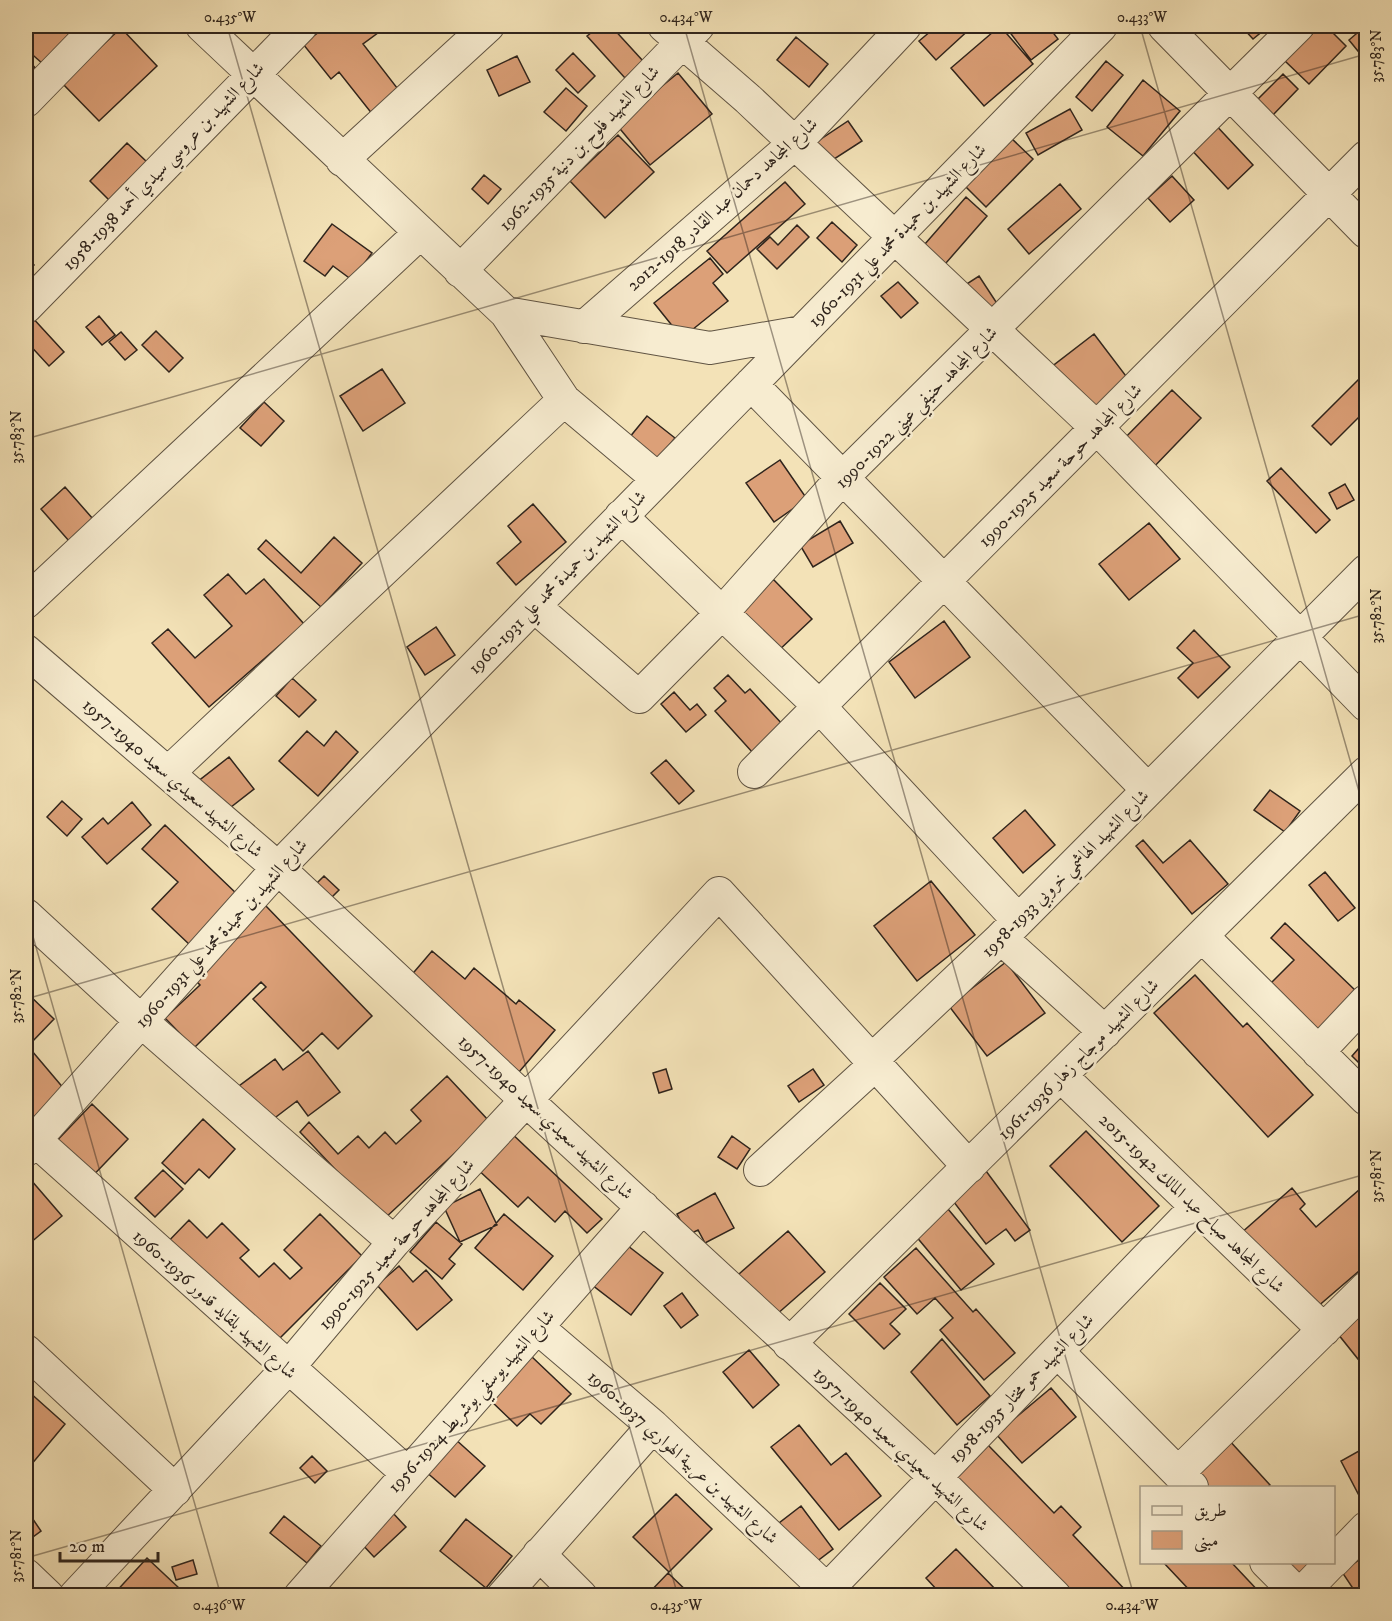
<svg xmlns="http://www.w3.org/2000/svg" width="1392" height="1621" font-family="'IM FELL DW Pica',Amiri,serif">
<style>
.building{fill:#dca078;stroke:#2f241c;stroke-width:1.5}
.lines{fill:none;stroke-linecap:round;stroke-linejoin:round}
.minor-casing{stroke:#605443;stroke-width:34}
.minor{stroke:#f7ecd0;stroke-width:32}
.ticks{fill:none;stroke:#2f241c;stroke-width:1.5;stroke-opacity:0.45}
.labels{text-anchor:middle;stroke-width:5;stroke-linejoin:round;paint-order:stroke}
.street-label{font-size:18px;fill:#2f241c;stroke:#f7ecd0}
.neatline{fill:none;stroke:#2f241c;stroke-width:2}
.ticks-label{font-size:15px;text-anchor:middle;fill:#2f241c}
</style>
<rect width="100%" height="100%" fill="#f3e2b7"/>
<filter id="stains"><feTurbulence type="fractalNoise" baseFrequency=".00333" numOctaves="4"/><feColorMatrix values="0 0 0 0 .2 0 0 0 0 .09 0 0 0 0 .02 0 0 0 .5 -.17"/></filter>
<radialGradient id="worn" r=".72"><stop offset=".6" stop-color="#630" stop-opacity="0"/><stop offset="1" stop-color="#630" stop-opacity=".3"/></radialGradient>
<path class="building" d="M26 26H76L43 64 26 49Z
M327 26 386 27 363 44 401 93 373 115 339 72 331 79 303 44Z
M600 26H611L643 61 625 78 587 36Z
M937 26H973L936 60 919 41Z
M1000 26 1033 64 984 106 951 68Z
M1005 26H1048L1058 39 1031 60Z
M1241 26H1269L1253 39Z
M1320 26H1326L1346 46 1309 84 1285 61Z
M1349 26H1366V61L1349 40 1356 34Z
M121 28 157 66 99 121 62 83Z
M796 37 828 64 809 87 777 60Z
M573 53 595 76 578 93 556 70Z
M517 56 530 82 499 96 487 70Z
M26 58 40 73 26 88Z
M1106 61 1123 75 1092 111 1076 97Z
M678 73 712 114 650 165 616 124Z
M1283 74 1298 89 1272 116 1256 101Z
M1143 80 1180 111 1143 156 1107 127Z
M566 88 587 106 566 131 544 112Z
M1070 109 1082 130 1038 155 1026 133Z
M848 121 862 141 828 163 815 143Z
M1212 121 1253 165 1228 189 1187 145Z
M618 135 654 172 605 218 570 181Z
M1009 136 1033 159 986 207 963 184Z
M127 143 147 162 109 200 90 181Z
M484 175 501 189 488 204 472 189Z
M1172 176 1194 200 1170 222 1148 198Z
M785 182 805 204 727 273 707 251Z
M1060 184 1081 209 1029 254 1008 229Z
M966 197 987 216 939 271 918 252Z
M832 222 857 245 842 262 817 238Z
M332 224 372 253 352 280 333 266 325 276 304 261Z
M797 225 809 237 777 269 757 249 770 237 778 245Z
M26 256 34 265 26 273Z
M710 258 723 274 713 283 728 301 682 338 654 303Z
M979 276 1002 311 983 324 959 289Z
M898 282 918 303 901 318 881 296Z
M30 315 64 352 49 366 26 341V319Z
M99 316 115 335 102 345 86 327Z
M156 331 183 358 169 372 142 345Z
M121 332 137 350 125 360 109 342Z
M1094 334 1129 380 1085 414 1050 368Z
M382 369 405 403 363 431 340 396Z
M1360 378 1366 384V410L1331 445 1312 426Z
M1172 390 1201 418 1150 471 1121 442Z
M264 402 284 421 261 446 240 428Z
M647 416 675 438 657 460 629 438Z
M780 460 807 499 774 522 746 483Z
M1281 468 1330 520 1316 533 1267 481Z
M1345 484 1354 500 1337 509 1329 493Z
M65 487 93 519 69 541 41 509Z
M533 504 566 542 516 585 497 563 521 542 508 526Z
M840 521 853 543 813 567 800 545Z
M1149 523 1180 559 1129 600 1099 564Z
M334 537 362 563 321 607 258 549 266 540 301 573Z
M228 574 246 594 264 579 304 624 209 707 152 643 168 629 195 658 232 626 204 595Z
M773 579 812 619 776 653 737 614Z
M944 621 970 657 915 698 889 662Z
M436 627 455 655 425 675 407 647Z
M1194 630 1230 667 1198 698 1178 678 1193 663 1177 648Z
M728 675 745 693 750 689 783 725 753 753 715 711 726 701 714 688Z
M292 678 316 700 299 717 276 696Z
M674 692 690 710 697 704 706 715 686 732 661 704Z
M307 731 324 746 336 731 358 752 318 796 279 761Z
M229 757 254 789 217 818 192 786Z
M666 760 694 791 679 804 651 773Z
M1270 790 1300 811 1285 832 1254 810Z
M62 801 82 819 67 836 47 817Z
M132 802 151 825 107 864 82 837 103 818 108 824Z
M1025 810 1055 845 1023 873 993 838Z
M165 825 239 896 191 946 152 909 178 882 142 849Z
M1143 840 1163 863 1190 840 1228 884 1192 914 1136 846Z
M1325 872 1355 908 1338 921 1309 885Z
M324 876 339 890 325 904 310 890Z
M931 881 975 935 917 981 874 926Z
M265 905 372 1016 338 1049 322 1033 303 1051 253 999 266 987 261 982 194 1048 165 1018 200 985 191 976Z
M1285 923 1357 992 1318 1032 1269 985 1294 960 1271 938Z
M432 951 465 979 474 968 516 1004 519 1000 555 1030 519 1072 409 978Z
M1006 962 1045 1013 987 1056 949 1006Z
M1195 975 1243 1027 1247 1023 1313 1095 1268 1137 1154 1013Z
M26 992 54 1019 29 1045 26 1041Z
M1366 1040V1070L1352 1056Z
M32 1051 65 1090 26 1124V1057Z
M308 1051 340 1092 308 1116 297 1101 268 1123 239 1086 275 1059 283 1070Z
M666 1069 672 1089 659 1093 653 1073Z
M813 1069 824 1085 799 1102 788 1086Z
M447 1076 489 1121 383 1220 300 1132 309 1122 338 1154 358 1136 369 1148 385 1132 396 1144 421 1121 411 1110Z
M92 1104 128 1139 84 1185 47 1151Z
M203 1119 235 1149 209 1178 199 1169 185 1184 162 1163Z
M507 1129 602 1219 587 1233 565 1211 555 1222 528 1197 518 1207 473 1165Z
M1086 1131 1159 1206 1122 1242 1050 1166Z
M732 1136 750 1149 737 1169 718 1157Z
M163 1170 183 1189 155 1217 135 1198Z
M986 1171 1030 1230 1015 1241 1006 1229 986 1244 950 1197Z
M31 1180 62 1216 29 1244 26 1240V1185Z
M1366 1184V1265L1309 1314 1240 1234 1292 1188 1305 1204 1300 1209 1316 1227Z
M480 1189 497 1225 460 1242 444 1207Z
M715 1193 734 1228 705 1243 698 1230 688 1235 677 1214Z
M948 1209 994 1264 961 1290 915 1235Z
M320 1214 362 1256 265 1353 161 1249 189 1220 207 1238 222 1223 249 1250 240 1258 259 1277 274 1263 290 1279 302 1268 284 1250Z
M504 1214 553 1256 523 1290 475 1248Z
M436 1222 462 1244 449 1259 455 1264 442 1279 410 1252Z
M788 1231 825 1272 768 1322 731 1281Z
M619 1239 663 1273 631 1315 587 1281Z
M916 1248 973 1312 976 1309 1015 1353 984 1380 940 1330 953 1318 935 1298 917 1314 884 1277Z
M399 1266 413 1282 426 1270 452 1300 417 1330 377 1285Z
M880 1283 906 1309 890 1324 900 1334 884 1349 849 1314Z
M682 1293 698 1315 681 1328 664 1306Z
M1366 1303V1369L1334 1329Z
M942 1339 990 1396 957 1425 911 1372Z
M749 1350 779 1385 753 1408 723 1372Z
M531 1356 571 1394 541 1424 530 1414 517 1426 489 1399Z
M1051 1388 1076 1417 1022 1463 996 1434Z
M28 1391 65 1424 26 1471V1394Z
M799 1425 831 1465 846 1453 881 1496 839 1530 771 1447Z
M454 1438 485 1466 455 1497 424 1470Z
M1228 1439 1270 1485 1267 1488H1202L1189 1473Z
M987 1444 1054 1513 1061 1506 1081 1527 1073 1535 1131 1596H1056L947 1482Z
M1366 1447V1502L1363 1503 1341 1461Z
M312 1456 327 1471 315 1483 300 1468Z
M676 1494 712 1529 669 1572 633 1537Z
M801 1506 833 1549 799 1575 766 1533Z
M26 1509 41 1531 26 1542Z
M392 1512 406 1527 374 1557 360 1542Z
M284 1516 321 1546 307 1563 270 1533Z
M466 1519 512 1556 486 1588 440 1551Z
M956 1549 1002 1596H933L938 1591 926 1578Z
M1366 1555V1596H1358L1342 1572Z
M147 1558 180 1589 173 1596H112Z
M193 1560 197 1574 176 1580 172 1567Z
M1163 1562H1231L1263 1596H1195Z
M1284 1562H1323L1303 1583Z
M668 1573 692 1596H646Z"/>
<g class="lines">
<defs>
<path id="minor" d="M202 26 506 313 710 348 802 332
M664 26 748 99 1097 428 1366 705
M1164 26 1366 232
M26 101 99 26
M342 160 488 26
M460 271 698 26
M26 307 301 26
M506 313 564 400 658 479
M584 327 795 143 905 26
M751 384 1148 790
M621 516 819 706 1018 920
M26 602 420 233
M534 606 639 697 722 613 843 477 1298 26
M26 651 278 868 526 1100 935 1477 1055 1596
M754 772 1366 157
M168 773 564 400
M26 915 141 1021 394 1242
M1202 936 1366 1099
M1001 938 1105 1032
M1318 1052 1366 1001
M1061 1076 1324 1330
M26 1132 407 1473
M26 1150 278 868 1101 26
M760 1170 867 1072 872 1060 1001 938 1366 571
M538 1328 653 1426 827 1590
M789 1344 1366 773
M26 1351 175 1490
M1057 1351 1192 1487
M1178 1473 1366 1288
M539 1554 581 1596
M1334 1561 1366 1528
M1266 1562 1299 1595
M26 1575 48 1596
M75 1596 287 1369 394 1242 719 893 969 1167
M300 1596 643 1207
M503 1596 653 1426
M821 1596 1196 1207
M1299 1596 1332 1562"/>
</defs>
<use href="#minor" class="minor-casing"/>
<use href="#minor" class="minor"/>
</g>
<path class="ticks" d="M227 26 678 1596M684 26 1134 1596M1140 26 1366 816M26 439 1366 54M26 912 221 1596M26 999 1366 614M26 1558 1366 1174"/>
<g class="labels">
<g class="street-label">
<text transform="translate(579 148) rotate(-46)" y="6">شارع الشهيد فلوح بن دنية 1935-1962</text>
<text transform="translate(163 166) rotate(-46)" y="6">شارع الشهيد بن عروسي سيدي أحمد 1938-1958</text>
<text transform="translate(722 204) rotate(-42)" y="6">شارع المجاهد دحمان عبد القادر 1918-2012</text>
<text transform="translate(897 235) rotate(-46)" y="6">شارع الشهيد بن حميدة محمد علي 1931-1960</text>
<text transform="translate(916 407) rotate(-45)" y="6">شارع المجاهد حنيفي عيني 1922-1990</text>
<text transform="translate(1060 465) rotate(-45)" y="6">شارع المجاهد حوحة سعيد 1925-1990</text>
<text transform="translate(557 582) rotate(-46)" y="6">شارع الشهيد بن حميدة محمد علي 1931-1960</text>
<text transform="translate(173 778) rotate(41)" y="6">شارع الشهيد سعيدي سعيد 1940-1957</text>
<text transform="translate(1065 873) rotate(-45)" y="6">شارع الشهيد الهاشمي خروبي 1933-1958</text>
<text transform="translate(221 933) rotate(-48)" y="6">شارع الشهيد بن حميدة محمد علي 1931-1960</text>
<text transform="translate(1078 1059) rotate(-45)" y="6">شارع الشهيد موجاج زهار 1936-1961</text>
<text transform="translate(546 1117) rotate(43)" y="6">شارع الشهيد سعيدي سعيد 1940-1957</text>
<text transform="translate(1192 1203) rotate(44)" y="6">شارع المجاهد صباح عبد المالك 1942-2015</text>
<text transform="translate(396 1244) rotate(-48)" y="6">شارع المجاهد حوحة سعيد 1925-1990</text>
<text transform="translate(215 1304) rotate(42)" y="6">شارع الشهيد بلقايد قدور 1936-1960</text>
<text transform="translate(1021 1388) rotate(-46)" y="6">شارع الشهيد حمو مختار 1935-1958</text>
<text transform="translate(471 1401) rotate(-48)" y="6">شارع الشهيد يوسفي بوشريط 1924-1956</text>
<text transform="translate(901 1449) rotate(43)" y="6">شارع الشهيد سعيدي سعيد 1940-1957</text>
<text transform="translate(683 1457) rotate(42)" y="6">شارع الشهيد بن عربية الهواري 1937-1960</text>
</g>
</g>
<rect width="1392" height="1621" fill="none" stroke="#f3e2b7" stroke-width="66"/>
<rect x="1140" y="1486" width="195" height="78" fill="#f7ecd0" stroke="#a79c88" stroke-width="1.5"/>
<rect x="1152" y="1506" width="30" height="9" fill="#f7ecd0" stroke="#a79c88" stroke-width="1.5"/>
<text x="1194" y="1516" font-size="18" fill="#2f241c">طريق</text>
<rect x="1152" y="1531" width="30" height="18" fill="#dca078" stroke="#a79c88" stroke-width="1.5"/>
<text x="1194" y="1546" font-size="18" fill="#2f241c">مبنى</text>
<path d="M60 1552v9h98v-9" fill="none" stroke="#2f241c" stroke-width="3"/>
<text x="69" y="1552" font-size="18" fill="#2f241c" stroke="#f7ecd0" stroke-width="4.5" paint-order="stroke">20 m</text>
<rect x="33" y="33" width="1326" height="1555" class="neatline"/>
<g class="ticks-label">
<text x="230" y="22">0.435°W</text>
<text x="686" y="22">0.434°W</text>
<text x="1142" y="22">0.433°W</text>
<text transform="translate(1376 56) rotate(-90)" y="5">35.783°N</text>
<text transform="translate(16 437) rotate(-90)" y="5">35.783°N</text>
<text transform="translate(1376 616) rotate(-90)" y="5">35.782°N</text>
<text transform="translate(16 996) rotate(-90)" y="5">35.782°N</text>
<text transform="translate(1376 1176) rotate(-90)" y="5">35.781°N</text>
<text transform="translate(16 1556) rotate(-90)" y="5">35.781°N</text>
<text x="219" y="1610">0.436°W</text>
<text x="676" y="1610">0.435°W</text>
<text x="1132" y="1610">0.434°W</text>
</g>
<rect width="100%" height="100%" filter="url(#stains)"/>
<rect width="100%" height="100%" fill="url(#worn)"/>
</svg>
